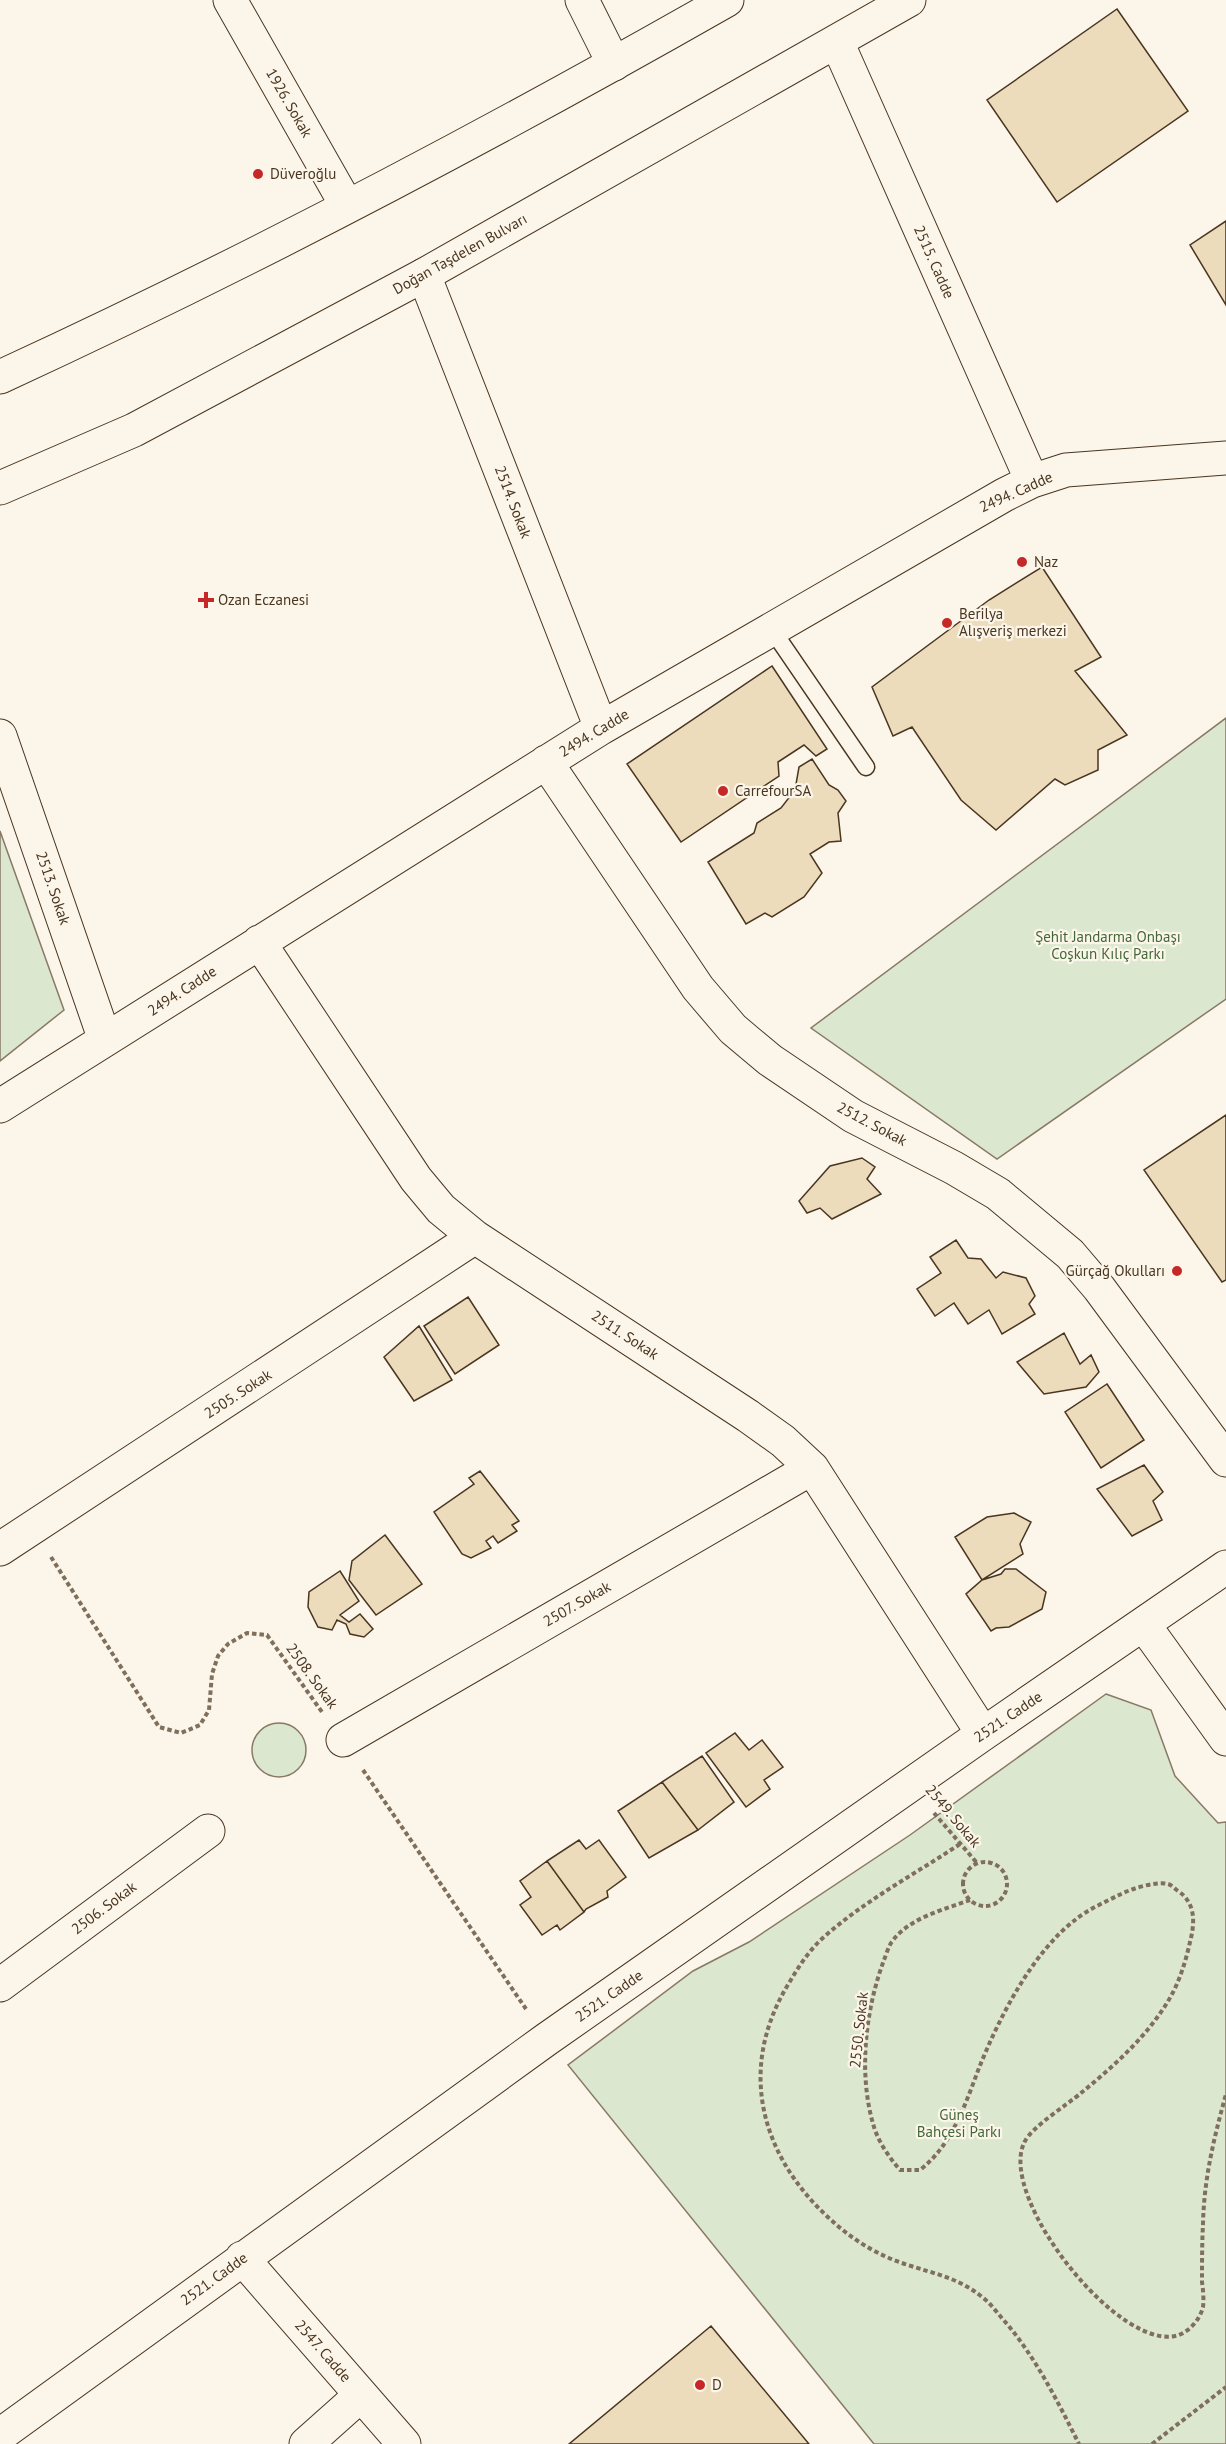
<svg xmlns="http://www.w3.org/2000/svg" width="1226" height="2444" font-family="'PT Sans',sans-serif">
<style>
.green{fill:#dce7d0;stroke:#887966;stroke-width:1.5}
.building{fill:#ecdcbc;stroke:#4a3520;stroke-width:1.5}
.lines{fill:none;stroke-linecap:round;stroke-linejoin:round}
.lane-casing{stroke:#4a3520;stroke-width:19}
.street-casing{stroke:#4a3520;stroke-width:35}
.primary-casing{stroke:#4a3520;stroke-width:35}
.path{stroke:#7f6f5c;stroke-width:4;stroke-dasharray:4.5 3;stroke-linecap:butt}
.lane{stroke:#fbf6e9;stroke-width:16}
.street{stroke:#fbf6e9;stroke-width:33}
.primary{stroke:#fbf6e9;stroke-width:33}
.poi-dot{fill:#c62828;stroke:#fbf6e9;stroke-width:2}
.labels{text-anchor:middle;stroke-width:4.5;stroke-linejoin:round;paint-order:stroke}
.street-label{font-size:15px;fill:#4a3520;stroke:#fbf6e9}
.poi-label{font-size:15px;fill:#4a3520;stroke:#fbf6e9;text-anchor:start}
.park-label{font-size:15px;fill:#436837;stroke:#fbf6e9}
</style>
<rect width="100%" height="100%" fill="#fbf6e9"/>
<path class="green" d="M1226 718V999L997 1159 811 1028Z
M0 831 64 1010 0 1061Z
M1106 1694 1151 1710 1175 1776 1218 1823 1226 1822V2444H874L568 2065 693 1971 749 1942 910 1835Z
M252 1750a27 27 0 1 1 54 0a27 27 0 1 1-54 0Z"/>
<path class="building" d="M1117 9 1188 111 1057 202 987 100Z
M1226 221V305L1190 245Z
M1042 567 1101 657 1075 671 1127 735 1098 750V770L1065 785 1055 779 996 830 961 800 912 727 893 736 872 687 989 600Z
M772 666 827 749 816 756 804 745 778 762 779 776 681 842 627 764Z
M812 759 829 785 838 790 846 801 838 813 841 841 829 842 810 854 822 873 804 897 772 917 765 913 746 924 708 862 754 833 757 823 781 808 795 790 799 767Z
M1226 1115V1280L1222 1282 1144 1170Z
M862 1158 875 1167 867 1179 881 1194 832 1219 820 1208 807 1213 799 1201 830 1166Z
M956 1240 968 1258 981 1259 996 1278 1003 1272 1026 1278 1035 1296 1029 1304 1035 1314 1002 1334 989 1310 968 1324 954 1303 935 1316 917 1289 941 1273 930 1257Z
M468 1297 499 1345 455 1374 424 1326Z
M419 1326 452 1380 414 1401 384 1357Z
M1064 1333 1080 1364 1091 1355 1099 1372 1086 1387 1044 1394 1017 1362Z
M1107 1384 1144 1440 1101 1468 1065 1412Z
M1144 1465 1163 1492 1153 1501 1162 1520 1132 1536 1097 1489Z
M480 1471 519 1521 512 1525 517 1531 498 1543 493 1536 486 1541 491 1548 471 1558 462 1554 434 1512 474 1484 469 1478Z
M1014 1513 1031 1522 1020 1544 1023 1554 982 1580 955 1537 987 1517Z
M385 1535 422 1584 376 1615 349 1580 352 1561Z
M1005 1569H1016L1046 1592 1042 1609 1009 1627 996 1628 991 1631 966 1594 982 1580 1001 1574Z
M340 1571 359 1601 340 1615 349 1622 360 1614 373 1629 364 1637 350 1634 346 1624 337 1620 332 1630 318 1627 308 1607 309 1592Z
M735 1733 749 1750 762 1740 783 1767 764 1780 770 1789 746 1807 706 1753Z
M702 1756 734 1802 698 1830 662 1782Z
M662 1782 698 1830 649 1858 618 1811Z
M579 1840 586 1849 599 1840 626 1877 607 1891 608 1897 586 1909 584 1912 547 1861Z
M547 1861 584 1912 560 1930 557 1925 542 1935 520 1905 531 1897 520 1881Z
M711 2326 809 2444H569Z"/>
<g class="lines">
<defs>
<path id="lane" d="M771 628 866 767"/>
<path id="street" d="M230 0 347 206
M582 0 614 64
M837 42 1032 481
M424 275 601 728
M0 736 105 1040
M546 762 698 988 733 1029 770 1060 853 1116 954 1168 998 1194 1070 1254 1099 1288 1226 1460
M259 942 416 1179 441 1209 475 1237 748 1416 783 1441 812 1468 983 1734
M0 1106 601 728 1004 495 1032 481 1066 470 1226 458
M0 1549 475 1237
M1144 1625 1226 1739
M343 1740 812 1468
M0 1985 208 1831
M242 2258 404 2444
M0 2435 547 2039 983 1734 1226 1567
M306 2444 361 2395"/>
<path id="primary" d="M0 377C248 263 490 135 727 0
M0 488 134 430 424 275 909 0"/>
</defs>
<use href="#lane" class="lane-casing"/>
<use href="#street" class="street-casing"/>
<use href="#primary" class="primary-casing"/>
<path class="path" d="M51 1557 159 1727 181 1733 200 1725 209 1710 212 1674 218 1656 228 1644 247 1633 267 1635 322 1712
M363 1770 526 2009
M934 1813 977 1863
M960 1844C915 1874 866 1900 825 1936 810 1949 799 1966 789 1983 733 2074 764 2167 844 2231 863 2246 885 2258 908 2265 935 2274 959 2278 982 2297 989 2302 995 2310 1001 2317 1034 2354 1057 2400 1079 2444
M963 1884a22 22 0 1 1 44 0a22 22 0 1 1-44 0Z
M970 1900C943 1910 908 1918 891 1943 888 1948 886 1955 884 1960 865 2011 858 2075 874 2127 879 2143 889 2157 900 2170H920C952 2145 965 2105 979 2068 999 2018 1032 1953 1075 1920 1087 1910 1105 1902 1119 1895 1131 1889 1154 1881 1168 1884 1172 1885 1175 1889 1178 1891 1196 1903 1195 1923 1190 1942 1186 1960 1180 1980 1171 1996 1150 2034 1114 2066 1081 2093 1067 2105 1031 2127 1024 2143 998 2199 1121 2355 1179 2335 1191 2330 1200 2319 1203 2307 1204 2299 1203 2289 1202 2282 1202 2263 1202 2243 1203 2224 1204 2178 1214 2138 1226 2094
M1152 2444 1226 2387"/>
<use href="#lane" class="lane"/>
<use href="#street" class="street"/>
<use href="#primary" class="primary"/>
</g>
<g class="poi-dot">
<circle cx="258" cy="174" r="6"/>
<circle cx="1022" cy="562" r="6"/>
<path d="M203 591h6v6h6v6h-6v6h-6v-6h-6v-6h6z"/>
<circle cx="947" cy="623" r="6"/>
<circle cx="723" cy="791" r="6"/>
<circle cx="1177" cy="1271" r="6"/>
<circle cx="700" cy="2385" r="6"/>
</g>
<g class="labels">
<g class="street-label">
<text transform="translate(289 103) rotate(60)" y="5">1926. Sokak</text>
<text transform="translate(460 254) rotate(-29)" y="5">Doğan Taşdelen Bulvarı</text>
<text transform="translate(934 262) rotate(66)" y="5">2515. Cadde</text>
<text transform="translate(1016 492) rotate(-24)" y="5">2494. Cadde</text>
<text transform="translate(513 502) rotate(69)" y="5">2514. Sokak</text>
<text transform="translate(594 733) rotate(-31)" y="5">2494. Cadde</text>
<text transform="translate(53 888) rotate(71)" y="5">2513. Sokak</text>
<text transform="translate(182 991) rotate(-33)" y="5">2494. Cadde</text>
<text transform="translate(872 1124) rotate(28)" y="5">2512. Sokak</text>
<text transform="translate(625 1335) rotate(33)" y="5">2511. Sokak</text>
<text transform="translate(238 1394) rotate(-33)" y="5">2505. Sokak</text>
<text transform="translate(577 1604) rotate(-30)" y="5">2507. Sokak</text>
<text transform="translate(312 1676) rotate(54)" y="5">2508. Sokak</text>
<text transform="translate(1008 1717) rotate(-34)" y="5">2521. Cadde</text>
<text transform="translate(953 1816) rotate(50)" y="5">2549. Sokak</text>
<text transform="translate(104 1908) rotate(-37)" y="5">2506. Sokak</text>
<text transform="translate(609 1996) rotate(-35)" y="5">2521. Cadde</text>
<text transform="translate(859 2030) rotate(-84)" y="5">2550. Sokak</text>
<text transform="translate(214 2279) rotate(-36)" y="5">2521. Cadde</text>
<text transform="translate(323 2351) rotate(49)" y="5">2547. Cadde</text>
</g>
<g class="poi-label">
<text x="270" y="179">Düveroğlu</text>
<text x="1034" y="567">Naz</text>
<text x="218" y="605">Ozan Eczanesi</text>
<text x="959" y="619">Berilya<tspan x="959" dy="17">Alışveriş merkezi</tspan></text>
<text x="735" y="796">CarrefourSA</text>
<text x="1165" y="1276" text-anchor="end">Gürçağ Okulları</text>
<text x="712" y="2390">D</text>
</g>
<g class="park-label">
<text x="1108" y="942">Şehit Jandarma Onbaşı<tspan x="1108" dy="17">Coşkun Kılıç Parkı</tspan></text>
<text x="959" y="2120">Güneş<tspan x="959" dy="17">Bahçesi Parkı</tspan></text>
</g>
</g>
</svg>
